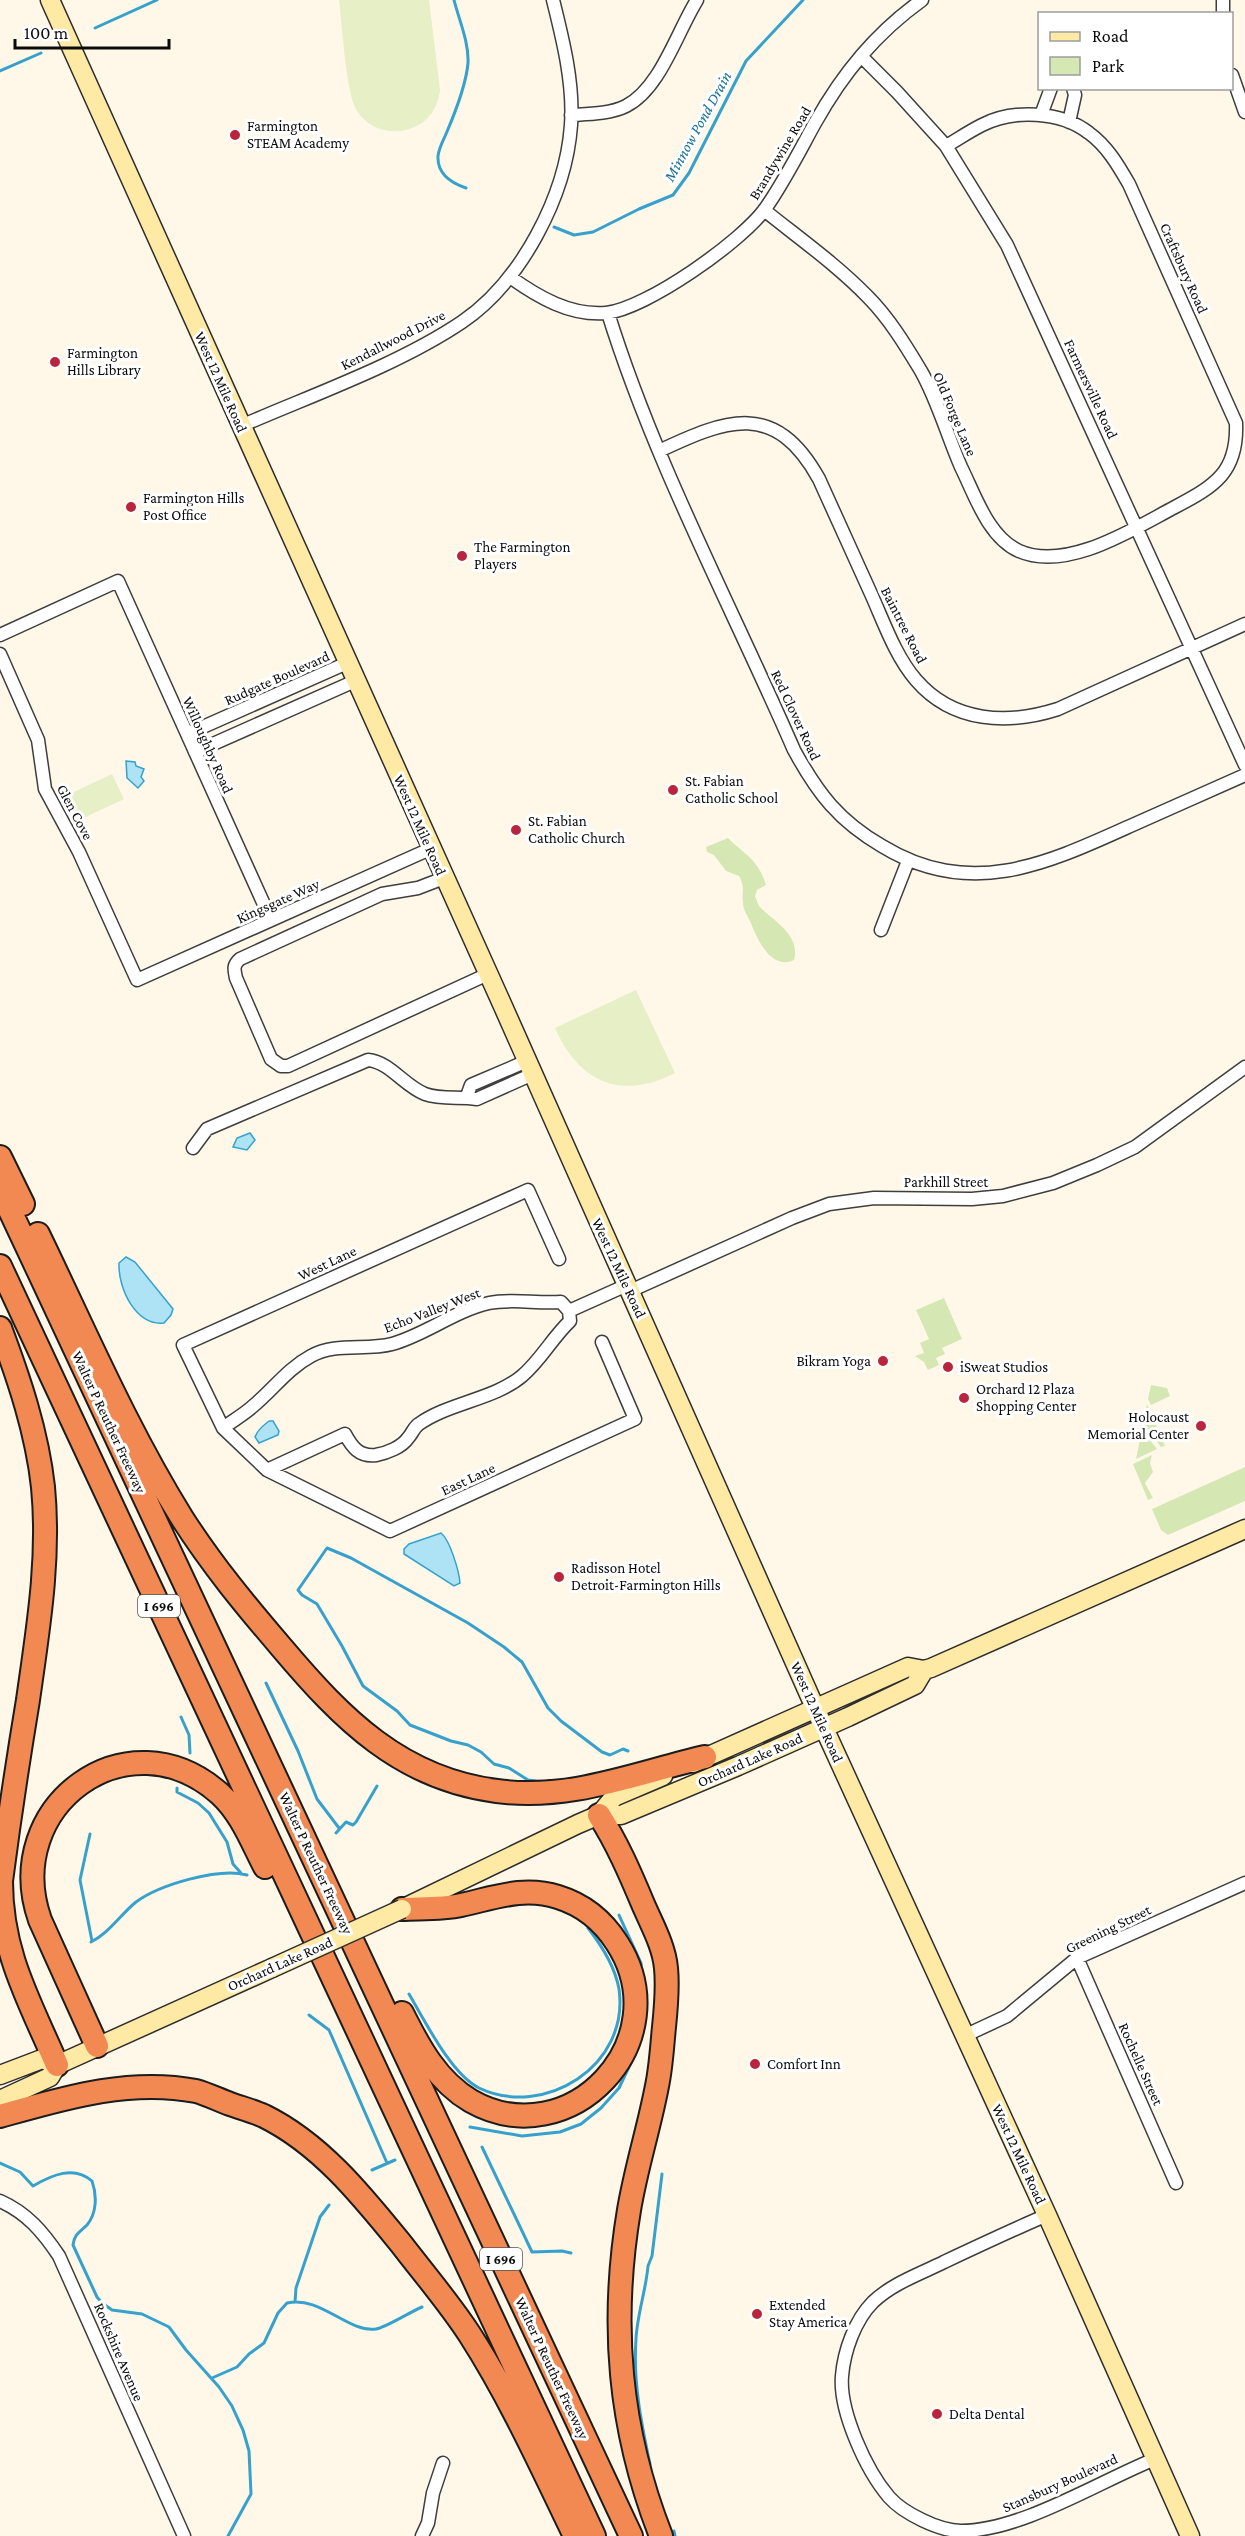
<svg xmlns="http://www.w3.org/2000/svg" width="1245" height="2536" font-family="'Crimson Pro',serif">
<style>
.green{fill:#d5e8b4}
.pitch{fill:#e6efc6}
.water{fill:#aee3f5;stroke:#36a1cc;stroke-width:1.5}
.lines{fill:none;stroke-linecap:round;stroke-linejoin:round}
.stream{stroke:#36a1cc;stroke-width:3}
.minor-casing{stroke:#3e3e3e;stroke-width:15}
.secondary-casing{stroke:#2d2d2d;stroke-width:21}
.motorway-casing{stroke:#1c1c1c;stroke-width:26}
.minor{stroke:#fff;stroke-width:12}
.secondary{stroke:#feeaa4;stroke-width:18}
.motorway{stroke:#f38952;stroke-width:22}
.secondary-bridge-casing{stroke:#2d2d2d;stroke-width:21;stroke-linecap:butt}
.secondary-bridge{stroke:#feeaa4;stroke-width:18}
.poi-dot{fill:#b9253d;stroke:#fff;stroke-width:2}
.labels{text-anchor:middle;stroke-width:6;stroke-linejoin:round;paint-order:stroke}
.shield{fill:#fff;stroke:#545454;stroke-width:1.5}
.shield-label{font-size:14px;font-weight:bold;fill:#0b0b0b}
.poi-label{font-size:15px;fill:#0b0b0b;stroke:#fff;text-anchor:start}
.street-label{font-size:15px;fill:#0b0b0b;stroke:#fff}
.water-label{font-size:16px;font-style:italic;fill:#16709a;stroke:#fff}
</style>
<rect width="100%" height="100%" fill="#fff8e9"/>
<path class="green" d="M728 838C745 855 758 859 766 885L757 890 755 896C757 901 758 906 762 909 776 922 801 937 794 960 770 971 757 938 750 921 747 915 743 909 743 903 741 891 746 889 739 876L726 871 714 855 707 852 706 847Z
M944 1298 962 1339 942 1348 945 1354 936 1358 939 1365 928 1370 924 1362 915 1356 924 1353 920 1343 929 1339 916 1310Z
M1151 1385 1167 1388 1170 1396 1151 1405 1148 1399Z
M1147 1404 1165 1446 1161 1447 1143 1423Z
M1142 1430 1157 1449 1136 1459Z
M1152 1455 1150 1463 1153 1472 1145 1483 1153 1498 1148 1500 1133 1464Z
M1245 1467V1501L1168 1535 1161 1530 1152 1509Z"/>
<path class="pitch" d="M339 0H429L440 90C438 107 429 122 412 128 391 136 367 129 356 109 346 92 342 24 339 0Z
M112 774 124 799 73 823 61 798Z
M636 990 675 1073C620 1101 579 1082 555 1028Z"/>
<path class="water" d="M126 761 135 762 136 766 144 769 141 777 144 781 138 788 127 778Z
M250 1133 255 1140 247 1150 233 1147 237 1138Z
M126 1257 135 1262 173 1309 171 1315 164 1323C136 1326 118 1289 119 1263Z
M269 1421H273L279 1431 278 1435 259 1443 255 1437C257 1431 265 1424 269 1421Z
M441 1533C450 1540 459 1571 460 1583L454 1586 404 1554V1549L409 1544Z"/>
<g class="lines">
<path class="stream" d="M454 0C459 20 469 42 468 63 466 86 455 113 446 134 443 141 439 148 438 156 437 174 451 183 466 188
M95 28 157 0
M0 71 41 53
M554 227 574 235 593 232 639 209 673 195 689 173 746 61 803 0
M266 1683 298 1751 317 1799 339 1828
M181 1717 189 1735 190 1753
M541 1782 528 1780 509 1768 494 1764 481 1752 468 1745 451 1741 410 1725 397 1711 363 1686 342 1646 317 1604 302 1595 298 1590 327 1548 351 1558 468 1623 504 1647 522 1662 548 1708 561 1721 602 1752 610 1755 623 1749 628 1751
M177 1788V1792L198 1803 209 1813 227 1842 233 1864 241 1873
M336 1833 346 1822 353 1825 356 1822 377 1786
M90 1834 80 1880 92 1941
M619 1915 641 1963 645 2009
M91 1942C109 1933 120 1915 136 1902 159 1885 219 1867 247 1875
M409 1994C425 2021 451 2074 479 2088 544 2119 630 2066 619 1989 615 1966 602 1946 588 1928
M309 2015 329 2030 387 2163
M470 2127 522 2136 560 2132 581 2124 601 2108 619 2088 638 2048 641 2033
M482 2147 532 2252
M0 2163 20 2172 33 2186C52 2175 74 2165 92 2181 97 2195 97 2213 87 2225 80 2232 74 2234 73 2245L97 2297 102 2303 112 2310 142 2314 169 2327 186 2350 219 2387 232 2406 243 2430 249 2451 251 2494 228 2536
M372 2170 395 2160
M532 2252 562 2251 571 2253
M295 2302 296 2288 320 2217 329 2205
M212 2378 237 2367 249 2354 264 2343 278 2313 287 2303C320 2295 348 2333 376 2329 385 2328 410 2312 422 2307
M650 2464C641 2422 633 2382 636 2339 637 2315 646 2290 648 2266L652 2256 662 2174
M674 2531 675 2536"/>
<defs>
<path id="minor" d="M1223 0V14
M861 56 897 92 946 146 1007 245 1245 765
M1232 75 1245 112
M571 115C589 114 610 114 626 106 660 89 677 32 697 0
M1041 115 1051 88
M1069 122 1075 95 1073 88
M764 210C799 238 837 265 868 297 889 318 906 346 921 371 938 401 947 435 961 467 975 495 988 537 1019 551 1067 572 1133 529 1175 507 1215 486 1238 472 1236 423L1129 184C1118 165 1107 146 1089 133 1061 111 1013 109 982 125 970 131 958 139 946 146
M510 277C538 297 570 316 606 313 646 309 741 242 765 209 784 182 799 152 815 123 843 73 876 33 922 0
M608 313C655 464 731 605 794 750 818 794 839 821 882 846 969 899 1044 865 1128 827 1167 810 1206 792 1245 775
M241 426C312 395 398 365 462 322 521 282 566 196 571 125 574 84 563 40 553 0
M659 451C727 419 775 400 819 479 837 518 854 557 872 596 884 623 896 657 916 680 953 723 1008 725 1058 709L1245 624
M0 635 118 581 271 920
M0 654 38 740 45 789 79 852 137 980 430 849
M187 734 347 663
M195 752 355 681
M444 878 418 888 382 894 240 959C233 965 234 969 236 978L271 1059 281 1066H288L488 974
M881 930 908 861
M467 1096 471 1085 527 1061
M193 1148 207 1129 368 1060C390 1062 404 1086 425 1094 441 1100 460 1096 477 1099L533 1074
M559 1259 528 1190 183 1345 223 1428 267 1470 390 1531 635 1419 602 1342
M630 1291 792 1218 829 1204 874 1198 972 1199 1003 1196 1053 1183 1097 1165 1135 1147 1245 1067
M569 1311 627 1285
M223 1428C232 1421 243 1415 252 1407 273 1390 287 1369 311 1356 336 1342 365 1351 392 1344 425 1335 454 1311 489 1303 512 1298 537 1304 561 1302L569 1311
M267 1470 345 1434C352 1447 359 1457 376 1455 387 1453 402 1447 408 1438 412 1434 414 1427 419 1424 448 1403 495 1399 522 1376 541 1360 552 1338 570 1321L569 1311
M1077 1958 1176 2183
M964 2036 1007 2016 1077 1958 1245 1883
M0 2201C27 2213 43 2232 59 2256L184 2536
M1047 2215C1012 2230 978 2246 944 2262 920 2274 893 2283 873 2302 855 2320 844 2351 842 2376 839 2411 866 2470 889 2497 903 2513 939 2531 961 2531 1021 2531 1098 2482 1155 2459
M422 2536 428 2523 433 2493 443 2463"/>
<path id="secondary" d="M50 0 502 1004 824 1728 1047 2215 1190 2536
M693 1763 908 1667 924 1670 931 1668 1245 1529
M599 1815 614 1797 663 1776
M406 1907 578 1824 599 1815H621L738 1766 848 1717 915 1685 924 1670
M0 2075 42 2059 57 2065
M0 2100 50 2077 57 2065 272 1968"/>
<path id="motorway" d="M0 1157 23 1204
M0 1189 631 2536
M38 1234C84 1329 126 1428 182 1518 212 1565 246 1606 282 1648 342 1719 401 1779 497 1791 570 1801 636 1773 705 1757
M0 1266 594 2536
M0 1328C19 1379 37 1432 43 1487 50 1559 38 1629 28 1700 18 1760 9 1820 1 1881 1 1953 29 2000 57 2065
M599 1815C617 1843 630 1873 643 1904 652 1925 664 1946 666 1968 668 1988 666 2008 664 2027 662 2047 661 2067 657 2086 649 2128 636 2168 629 2210 610 2324 619 2429 661 2536
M402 1909C421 1908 442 1909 461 1905 494 1898 523 1886 558 1897 584 1905 603 1921 617 1943 680 2040 570 2157 471 2101 437 2081 419 2047 402 2013
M97 2046 40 1920C0 1806 128 1712 220 1794 241 1813 252 1842 265 1867
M0 2116C64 2098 129 2078 196 2091 207 2094 219 2100 230 2104 241 2108 253 2111 264 2116 321 2144 363 2197 402 2245 425 2275 450 2304 470 2335 511 2399 542 2468 575 2536"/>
</defs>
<use href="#minor" class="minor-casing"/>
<use href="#secondary" class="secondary-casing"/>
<use href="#motorway" class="motorway-casing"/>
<use href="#minor" class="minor"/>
<use href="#secondary" class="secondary"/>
<use href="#motorway" class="motorway"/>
<defs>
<path id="secondary-bridge" d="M272 1968 402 1909"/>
</defs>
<use href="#secondary-bridge" class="secondary-bridge-casing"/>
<use href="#secondary-bridge" class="secondary-bridge"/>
</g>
<g class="poi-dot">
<circle cx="235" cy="135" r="6"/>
<circle cx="55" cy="362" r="6"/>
<circle cx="131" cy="507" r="6"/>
<circle cx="462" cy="556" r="6"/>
<circle cx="673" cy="790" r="6"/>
<circle cx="516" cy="830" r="6"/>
<circle cx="883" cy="1361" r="6"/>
<circle cx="948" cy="1367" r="6"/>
<circle cx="964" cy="1398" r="6"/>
<circle cx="1201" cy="1426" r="6"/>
<circle cx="559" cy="1577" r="6"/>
<circle cx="755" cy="2064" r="6"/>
<circle cx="757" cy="2314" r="6"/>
<circle cx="937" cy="2414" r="6"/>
</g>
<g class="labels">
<g class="shield">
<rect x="138" y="1595" width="42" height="22" rx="4.5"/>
<rect x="480" y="2248" width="42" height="22" rx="4.5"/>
</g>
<g class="shield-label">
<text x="159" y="1611">I 696</text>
<text x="501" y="2264">I 696</text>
</g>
<g class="poi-label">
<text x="247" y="131">Farmington<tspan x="247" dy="17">STEAM Academy</tspan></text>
<text x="67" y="358">Farmington<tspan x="67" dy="17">Hills Library</tspan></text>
<text x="143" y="503">Farmington Hills<tspan x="143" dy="17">Post Office</tspan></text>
<text x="474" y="552">The Farmington<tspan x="474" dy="17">Players</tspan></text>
<text x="685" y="786">St. Fabian<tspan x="685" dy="17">Catholic School</tspan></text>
<text x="528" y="826">St. Fabian<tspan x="528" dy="17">Catholic Church</tspan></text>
<text x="871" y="1366" text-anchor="end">Bikram Yoga</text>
<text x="960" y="1372">iSweat Studios</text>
<text x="976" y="1394">Orchard 12 Plaza<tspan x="976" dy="17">Shopping Center</tspan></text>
<text x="1189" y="1422" text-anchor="end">Holocaust<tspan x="1189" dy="17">Memorial Center</tspan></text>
<text x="571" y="1573">Radisson Hotel<tspan x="571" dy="17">Detroit-Farmington Hills</tspan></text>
<text x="767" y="2069">Comfort Inn</text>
<text x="769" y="2310">Extended<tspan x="769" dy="17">Stay America</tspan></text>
<text x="949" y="2419">Delta Dental</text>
</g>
<g class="street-label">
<text transform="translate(780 153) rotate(-59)" y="5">Brandywine Road</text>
<text transform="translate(1184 268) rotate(66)" y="5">Craftsbury Road</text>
<text transform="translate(393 340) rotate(-27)" y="5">Kendallwood Drive</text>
<text transform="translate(221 382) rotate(66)" y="5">West 12 Mile Road</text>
<text transform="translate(1091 389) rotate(65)" y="5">Farmersville Road</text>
<text transform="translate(955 414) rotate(67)" y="5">Old Forge Lane</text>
<text transform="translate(904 625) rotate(63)" y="5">Baintree Road</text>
<text transform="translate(277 678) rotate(-24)" y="5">Rudgate Boulevard</text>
<text transform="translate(796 715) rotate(65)" y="5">Red Clover Road</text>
<text transform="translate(208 745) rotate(66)" y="5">Willoughby Road</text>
<text transform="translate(75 812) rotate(62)" y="5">Glen Cove</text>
<text transform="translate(420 825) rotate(66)" y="5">West 12 Mile Road</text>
<text transform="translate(278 901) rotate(-24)" y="5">Kingsgate Way</text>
<text x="946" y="1187">Parkhill Street</text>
<text transform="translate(327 1263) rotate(-25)" y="5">West Lane</text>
<text transform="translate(619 1268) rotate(65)" y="5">West 12 Mile Road</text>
<text transform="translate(432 1310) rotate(-21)" y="5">Echo Valley West</text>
<text transform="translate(109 1422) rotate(65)" y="5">Walter P Reuther Freeway</text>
<text transform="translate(468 1479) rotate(-25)" y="5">East Lane</text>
<text transform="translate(817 1712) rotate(66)" y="5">West 12 Mile Road</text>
<text transform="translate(750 1760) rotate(-24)" y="5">Orchard Lake Road</text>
<text transform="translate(316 1863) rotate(65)" y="5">Walter P Reuther Freeway</text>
<text transform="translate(1108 1929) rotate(-26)" y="5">Greening Street</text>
<text transform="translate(280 1964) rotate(-24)" y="5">Orchard Lake Road</text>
<text transform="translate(1141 2064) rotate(66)" y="5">Rochelle Street</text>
<text transform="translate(1019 2154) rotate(65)" y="5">West 12 Mile Road</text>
<text transform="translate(119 2352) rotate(67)" y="5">Rockshire Avenue</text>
<text transform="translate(552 2368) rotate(65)" y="5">Walter P Reuther Freeway</text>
<text transform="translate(1060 2483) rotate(-24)" y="5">Stansbury Boulevard</text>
</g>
<g class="water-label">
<text transform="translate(697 126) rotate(-61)" y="6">Minnow Pond Drain</text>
</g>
</g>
<rect x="1038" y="12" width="195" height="78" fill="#ffffff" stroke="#9d9d9d" stroke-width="1.5"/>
<rect x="1050" y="32" width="30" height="9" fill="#feeaa4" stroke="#9d9d9d" stroke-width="1.5"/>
<text x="1092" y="42" font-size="18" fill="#0b0b0b">Road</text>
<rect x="1050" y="57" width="30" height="18" fill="#d5e8b4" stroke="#9d9d9d" stroke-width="1.5"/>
<text x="1092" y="72" font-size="18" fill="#0b0b0b">Park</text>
<path d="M15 39v9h154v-9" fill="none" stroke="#0b0b0b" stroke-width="3"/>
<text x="24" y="39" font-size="18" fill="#0b0b0b" stroke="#ffffff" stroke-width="4.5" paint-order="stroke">100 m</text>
</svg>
